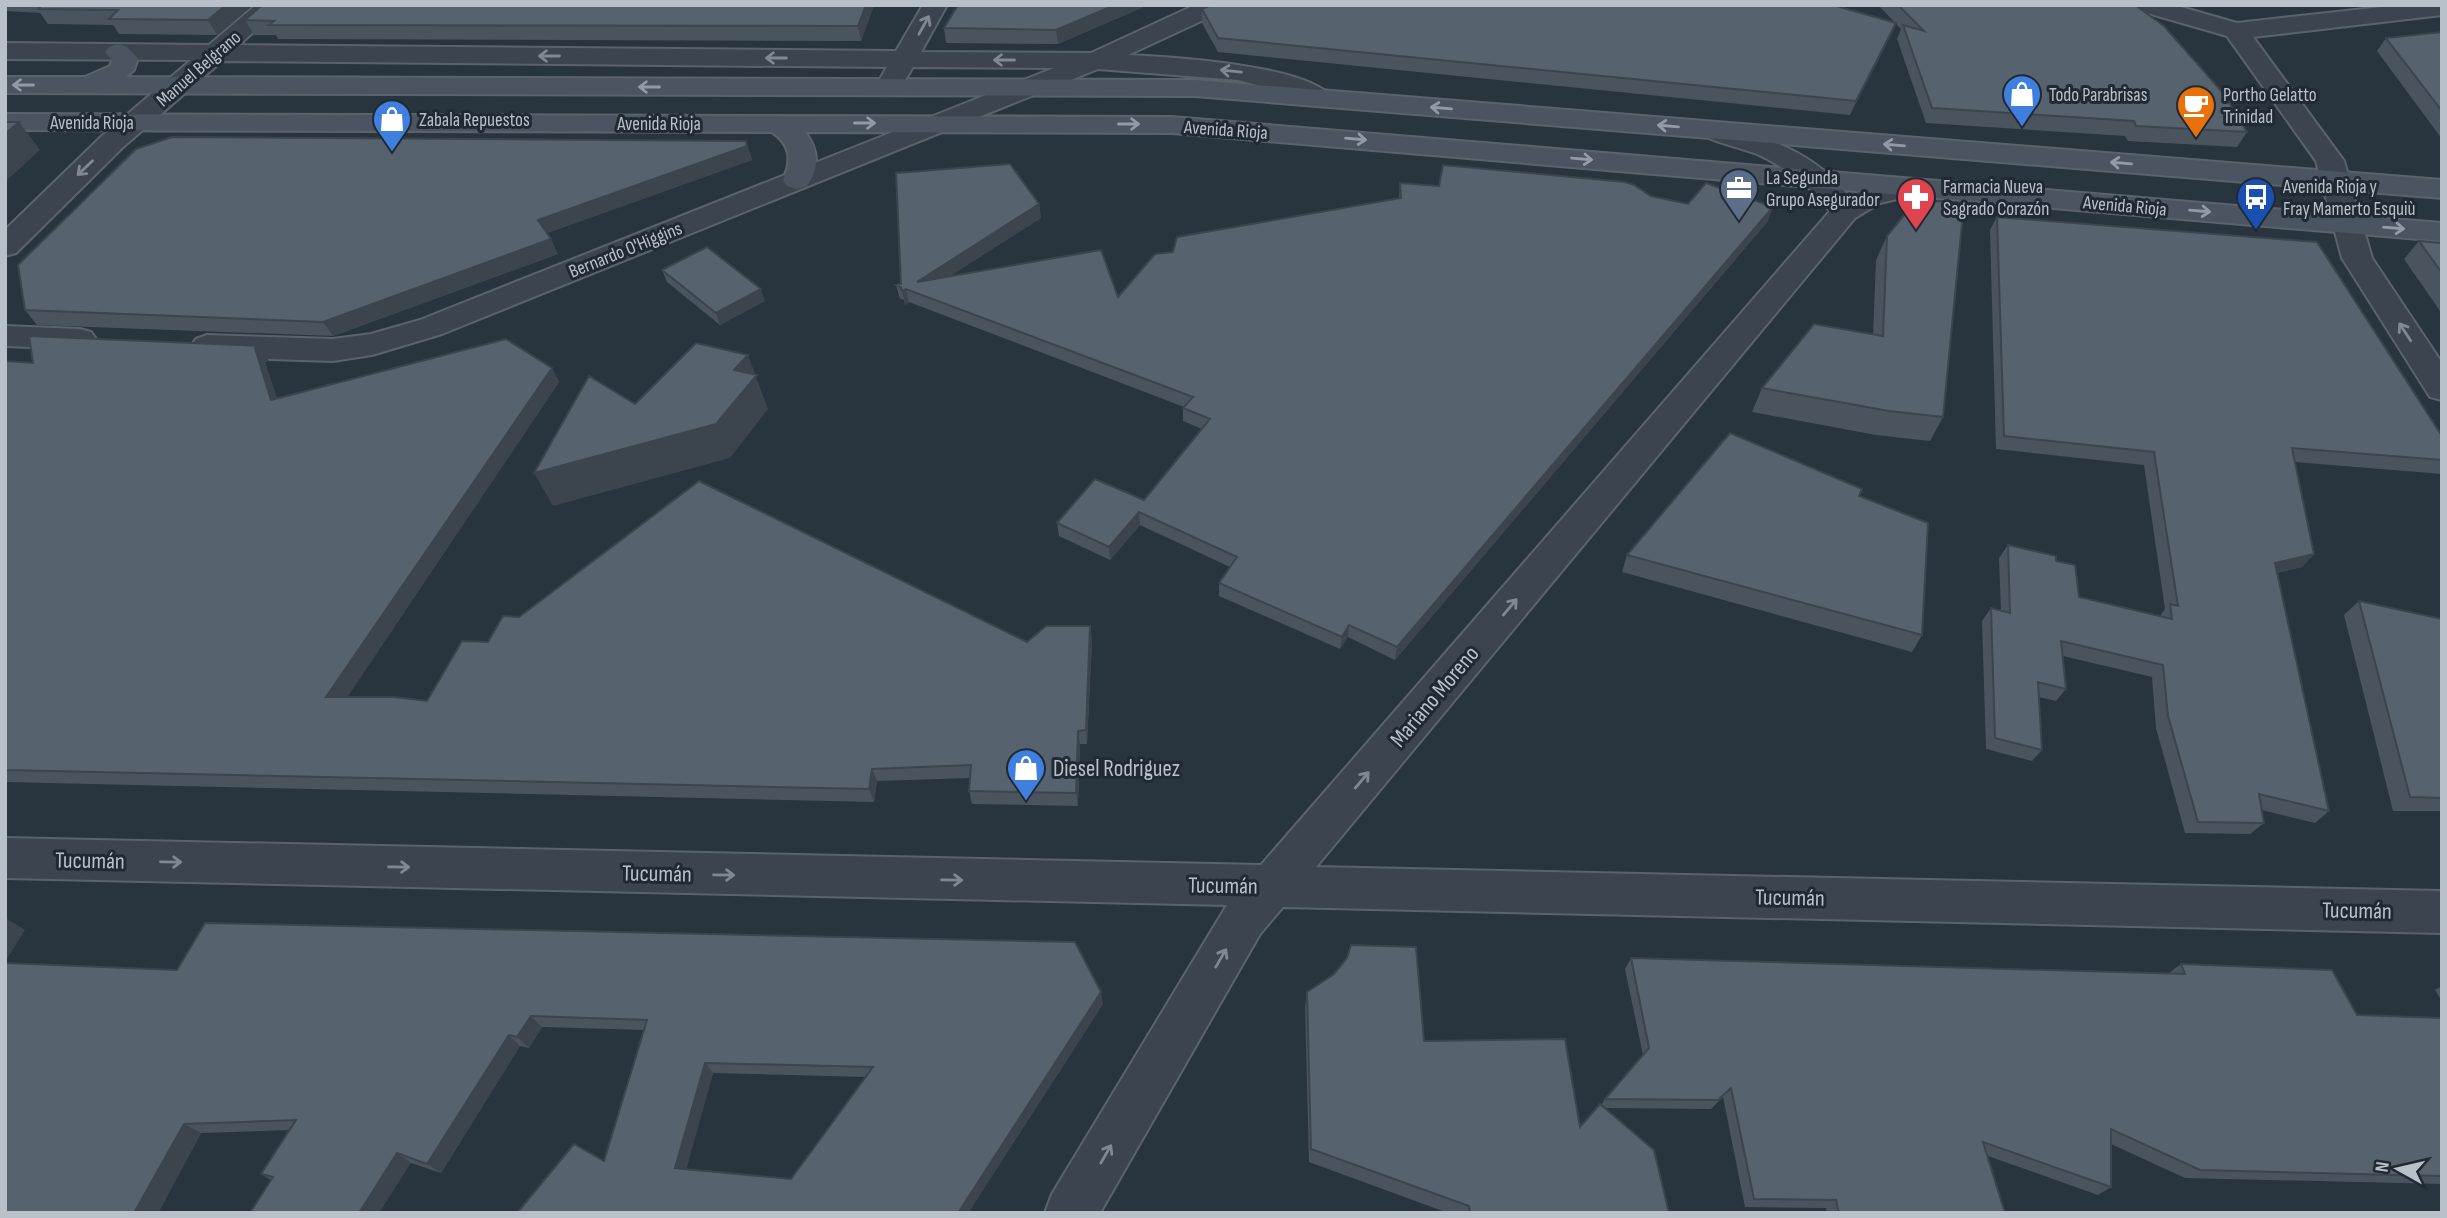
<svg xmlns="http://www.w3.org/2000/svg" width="2447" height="1218" font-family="'Sofia Sans Condensed',sans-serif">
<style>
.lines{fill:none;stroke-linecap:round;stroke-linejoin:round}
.street-casing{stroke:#5a636c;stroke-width:4}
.secondary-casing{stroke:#5a636c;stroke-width:4}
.street{fill:#3c454f;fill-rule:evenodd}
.secondary{fill:#4a5561;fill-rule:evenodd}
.wall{fill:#4a545f;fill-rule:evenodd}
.shaded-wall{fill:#3c454d}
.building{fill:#56626e;stroke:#3c454d;stroke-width:2;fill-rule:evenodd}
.oneway{stroke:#808992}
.oneway2{stroke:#929ba5}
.labels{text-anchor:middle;stroke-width:6;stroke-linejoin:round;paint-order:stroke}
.far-street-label{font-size:19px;fill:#b8c0c9;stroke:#212a34}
.far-poi-label{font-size:19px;fill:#b8c0c9;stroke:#212a34;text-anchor:start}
.street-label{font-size:23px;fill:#b8c0c9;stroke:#212a34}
.poi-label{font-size:23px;fill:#b8c0c9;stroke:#212a34;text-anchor:start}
</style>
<rect width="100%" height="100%" fill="#28343e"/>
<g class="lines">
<defs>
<path id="street" d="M256 5H283L239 45 896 51 923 5H947L921 52 1091 53 1195 5H1228L1225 10 1128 55C1169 57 1310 65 1332 98L1328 104 1319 106 1310 104 1283 92 1238 80 1098 69 442 334 372 355 333 361 207 357 196 353 191 346 196 339 207 335 333 339 371 334 420 320 1054 68 913 67 902 85 893 87 884 85 880 79 887 67 222 61 122 148 16 253 5 256V230L102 136 191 60 5 59V43L209 45Z
M2134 5H2174L2237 23 2400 5H2442V15L2253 37 2344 161 2372 258 2442 363V400L2430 397 2342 258 2316 161 2227 36 2137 10Z
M1710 122C1762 135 1816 152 1849 197 1868 186 1901 176 1923 181L1927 187 1923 193 1880 203 1855 218 1316 867 2442 891V933L1283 907 1260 934 1100 1213H1045L1052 1194 1227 905 5 878V838L1261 865 1830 211C1811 186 1785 167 1757 154 1742 148 1704 140 1696 130L1700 124Z
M5 326 80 329 91 332 96 339 91 346 80 349 5 346Z"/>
<path id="secondary" d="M118 44 127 47 138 58 134 70 126 77 1195 80 2442 180V198L1195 96 5 93V77H85L110 66 112 60 105 52 109 47Z
M5 114 1172 117 2442 223V241L1172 133 805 132C819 150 820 167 807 186L797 189 787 186 783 180C792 160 791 145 772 132L5 130Z"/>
</defs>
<use href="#street" class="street-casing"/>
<use href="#secondary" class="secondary-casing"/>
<use href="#street" class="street"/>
<use href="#secondary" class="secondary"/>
</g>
<path class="wall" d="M5 5H252L217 35 119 34 113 25 48 24 40 13 5 11Z
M874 5 861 41 278 39 276 35H254L245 20Z
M958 5H1148L1058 44 946 43 944 28Z
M1878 5H2135L2247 132 2237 147 2128 141 2125 136 1926 123 1897 39 1901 29Z
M1202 9 1896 23 1890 37 1850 115 1218 52 1202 23Z
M2442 32V139L2377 51 2386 38Z
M746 141 752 160 547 233 558 254 333 336 37 325 25 310Z
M1400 183 1439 186 1651 196 1768 221 1395 660 1348 637 1340 649 1219 596V583L1230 567 1140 525 1110 560 1059 536 1057 523 1144 500 1202 429 1183 421V408L1184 407 909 302 905 305 904 300 900 299 896 285 901 284 1039 204 1041 218 949 276 1118 297 1173 252 1399 199Z
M1997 217 2442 436V474L2295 462 2314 554 2302 567 2277 573 2329 811 2315 823 2262 810 2264 823 2250 834 2185 833 2156 728 2152 677 2063 656 2066 689 2056 701 2039 697 2042 750 2032 761 1986 749 1982 621 1991 608 2001 611 1999 558 2008 545 2056 561 2079 597 2160 616 2165 609 2144 465 1996 449 1990 230Z
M1887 236 1943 417 1930 441 1876 435 1752 412 1762 388 1873 335 1876 260Z
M2419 241 2442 243V314L2404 259Z
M662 270 765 301 720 325 667 282Z
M5 361 33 363 269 361 265 362 277 399 552 368 559 382 347 697 427 701 488 642H1027L1090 626 1092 640 1087 744H1080L1078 806 972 804 969 791 970 778 877 781 874 802 5 782Z
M1859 496 1922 635 1912 652 1622 572 1627 555Z
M2359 601 2442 619V811H2393L2344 615Z
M1631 958 2169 973 2181 964 2357 1015 2442 1018V1184L2185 1178 2111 1144V1187L2098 1195 1988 1156 2005 1213H1827L1826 1208 1745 1207 1723 1097 1711 1109 1605 1108 1669 1213H1448L1309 1162 1305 1007 1307 992 1424 1041 1580 1127 1601 1105 1605 1099 1643 1055 1625 969Z
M177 970 1103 1004 968 1213H517L604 1161 644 1030 542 1027 529 1048 520 1046 441 1173 411 1163 271 1180 261 1174 289 1130 201 1133 158 1213ZM713 1073 866 1077 791 1179 686 1169Z
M2442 986V1002L2435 990Z"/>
<path class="shaded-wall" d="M226 5H252L217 35 208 20Z
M866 5H874L861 41 858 26Z
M1115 5H1148L1058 44 1056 30Z
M1896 23 1890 37 1850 115 1856 101Z
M19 122 40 150 5 182V134Z
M746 141 752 160 545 234 538 220Z
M1039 204 1041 218 921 295 917 282Z
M1773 207 1768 221 1395 660 1397 647Z
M551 239 558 254 333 336 323 322Z
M761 289 765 301 720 325 716 313Z
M906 289 909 302 905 305 902 291Z
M259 346 269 361 265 362 282 414 271 400 255 348Z
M748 355 768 409 730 458 553 506 534 473 734 370Z
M552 368 559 382 338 711 326 697Z
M1139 512 1140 525 1110 560 1109 547Z
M2314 554 2302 567 2263 576 2275 563Z
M1349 625 1348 637 1340 649 1342 637Z
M1090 626 1092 640 1087 744 1086 730Z
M1078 731 1080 744 1078 806 1076 793Z
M872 769 877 781 874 802 869 789Z
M7 919 25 930 5 962V921Z
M1101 992 1103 1004 968 1213H958Z
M531 1016 542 1027 529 1048 517 1037Z
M509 1035 520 1046 441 1173 427 1164Z
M705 1063 713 1073 684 1177 675 1168Z
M184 1124 201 1133 158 1213H134Z
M397 1153 411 1163 379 1213H359Z"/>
<path class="building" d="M42 5H226L208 20 109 19 118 10 38 9Z
M262 5H866L858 26 269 25 274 21 245 20Z
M958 5H1115L1056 30 944 28Z
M1211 5H1833L1896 23 1856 101 1218 38 1202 9Z
M1898 5H2135L2164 26 2224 94 2247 132 2136 126 2134 121 1932 108 1903 25 1924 31Z
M2442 32V111L2386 38Z
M5 122H19L5 134Z
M172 137 746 141 747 146 538 220 551 239 323 322 25 310 18 265 136 149Z
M1010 164 1039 204 917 282 1101 250 1118 297 1155 254 1173 252 1177 237 1401 198 1400 183 1439 186 1443 165 1625 182 1634 185 1651 196 1688 204 1706 183 1773 207 1397 647 1349 625 1342 637 1219 583 1237 557 1139 512 1109 547 1057 523 1095 479 1144 500 1210 419 1183 408 1193 397 906 289 902 291 901 287 896 285 901 284 896 173Z
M1938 201 1964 203 1943 417 1889 411 1762 388 1814 324 1883 336 1887 236 1909 209Z
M1997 217 2317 242 2442 436V460L2292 448 2314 554 2275 563 2329 811 2259 794 2264 823 2198 822 2168 716 2163 665 2061 641 2066 689 2038 682 2042 750 1995 738 1991 608 2010 613 2008 545 2056 556V561L2075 565 2079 597 2172 619 2170 604 2178 606 2154 452 2004 436Z
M2419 241 2442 243V273Z
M707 247 761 289 716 313 662 270Z
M29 336 259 346 255 348 271 400 506 339 552 368 326 697H394L427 701 462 641 488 642 503 616 519 617 699 481 1027 642 1046 626H1090L1086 730 1078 731 1076 793 969 791 971 765 872 769 869 789 5 770V361L33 363Z
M696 343 748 355 734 370 757 375 716 424 534 473 589 376 635 404Z
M1730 433 1862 489 1859 496 1928 523 1922 635 1627 555Z
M2359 601 2442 619V798L2410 797Z
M205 923 1075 942 1101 992 958 1213H517L574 1144 604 1161 647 1020 531 1016 517 1037 509 1035 427 1164 397 1153 359 1213H250L273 1177 261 1174 296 1120 184 1124 134 1213H5V963L177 970ZM705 1063 873 1067 791 1179 675 1168Z
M1351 945 1416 947 1424 1041 1565 1039 1580 1127 1600 1104 1654 1150 1669 1213H1470L1469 1206 1311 1149 1307 992 1334 974 1347 958Z
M1631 958 2185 974 2181 964 2332 970 2357 1015 2442 1018V1176L2200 1170 2111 1129V1187L1983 1142 2005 1213H1839L1836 1200 1754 1199 1731 1088 1718 1100 1605 1099 1649 1048Z"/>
<defs><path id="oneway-shaft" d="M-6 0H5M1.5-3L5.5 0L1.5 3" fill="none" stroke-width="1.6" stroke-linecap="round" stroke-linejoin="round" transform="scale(1.75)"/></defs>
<g class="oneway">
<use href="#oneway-shaft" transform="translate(924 25) rotate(-61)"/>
<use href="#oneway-shaft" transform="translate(549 56) rotate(-180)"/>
<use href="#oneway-shaft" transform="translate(776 58) rotate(-180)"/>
<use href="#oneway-shaft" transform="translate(1004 60) rotate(-180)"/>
<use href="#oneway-shaft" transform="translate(1231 71) rotate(-174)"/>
<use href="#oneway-shaft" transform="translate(85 168) rotate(136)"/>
<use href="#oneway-shaft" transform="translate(2405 332) rotate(-123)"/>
<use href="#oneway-shaft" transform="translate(1510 607) rotate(-50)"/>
<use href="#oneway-shaft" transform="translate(1362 780) rotate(-50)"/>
<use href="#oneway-shaft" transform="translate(171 862) rotate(1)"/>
<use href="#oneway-shaft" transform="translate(399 867) rotate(1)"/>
<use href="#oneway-shaft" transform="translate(724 875) rotate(1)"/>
<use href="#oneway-shaft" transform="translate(952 880) rotate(1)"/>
<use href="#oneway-shaft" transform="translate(1221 958) rotate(-60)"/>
<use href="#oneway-shaft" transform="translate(1106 1154) rotate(-60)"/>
</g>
<g class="oneway2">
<use href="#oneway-shaft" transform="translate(23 85) rotate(-180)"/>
<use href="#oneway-shaft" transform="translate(649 87) rotate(-180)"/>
<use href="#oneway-shaft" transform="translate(1441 108) rotate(-175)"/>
<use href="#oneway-shaft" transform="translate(865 123)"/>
<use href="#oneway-shaft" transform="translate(1129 124)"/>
<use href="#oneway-shaft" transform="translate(1668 126) rotate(-175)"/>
<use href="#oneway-shaft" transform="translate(1356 139) rotate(5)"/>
<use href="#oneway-shaft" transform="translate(1894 145) rotate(-175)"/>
<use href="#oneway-shaft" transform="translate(1582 159) rotate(5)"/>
<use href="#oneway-shaft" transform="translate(2121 163) rotate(-175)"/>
<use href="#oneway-shaft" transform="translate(2200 211) rotate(5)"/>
<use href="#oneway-shaft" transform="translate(2394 228) rotate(5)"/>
</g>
<defs>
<symbol id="shop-pin" viewBox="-11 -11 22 30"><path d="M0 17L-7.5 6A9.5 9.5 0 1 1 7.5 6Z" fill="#3f7fe0" stroke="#212a34"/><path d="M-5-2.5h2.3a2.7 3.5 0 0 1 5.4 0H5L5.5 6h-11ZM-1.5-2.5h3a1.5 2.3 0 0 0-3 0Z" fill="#fff"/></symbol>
<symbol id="cafe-pin" viewBox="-11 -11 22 30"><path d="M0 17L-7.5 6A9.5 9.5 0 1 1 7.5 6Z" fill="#e8710a" stroke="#212a34"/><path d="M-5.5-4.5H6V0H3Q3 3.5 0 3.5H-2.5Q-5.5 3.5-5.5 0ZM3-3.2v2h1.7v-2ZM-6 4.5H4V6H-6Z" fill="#fff"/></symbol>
<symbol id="office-pin" viewBox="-11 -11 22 30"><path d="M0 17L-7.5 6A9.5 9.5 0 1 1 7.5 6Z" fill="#5c6f8a" stroke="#212a34"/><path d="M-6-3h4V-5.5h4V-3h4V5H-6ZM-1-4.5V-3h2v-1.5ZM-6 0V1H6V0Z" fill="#fff"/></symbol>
<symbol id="pharmacy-pin" viewBox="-11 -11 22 30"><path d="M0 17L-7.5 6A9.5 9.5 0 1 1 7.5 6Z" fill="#e0444e" stroke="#212a34"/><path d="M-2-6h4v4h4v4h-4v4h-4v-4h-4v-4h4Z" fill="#fff"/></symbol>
<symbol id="bus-pin" viewBox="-11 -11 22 30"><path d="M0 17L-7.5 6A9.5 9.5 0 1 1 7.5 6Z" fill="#1a4fb4" stroke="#212a34"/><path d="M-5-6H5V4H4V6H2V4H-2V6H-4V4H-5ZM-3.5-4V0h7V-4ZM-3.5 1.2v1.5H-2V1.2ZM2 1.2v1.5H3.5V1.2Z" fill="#fff"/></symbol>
</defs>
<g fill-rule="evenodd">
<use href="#shop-pin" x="2000" y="72" width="44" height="60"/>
<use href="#cafe-pin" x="2174" y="83" width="44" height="60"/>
<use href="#shop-pin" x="370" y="97" width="44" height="60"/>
<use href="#office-pin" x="1717" y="166" width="44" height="60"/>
<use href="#pharmacy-pin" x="1894" y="175" width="44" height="60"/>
<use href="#bus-pin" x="2234" y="175" width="44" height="60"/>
<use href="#shop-pin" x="1004" y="746" width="44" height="60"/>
</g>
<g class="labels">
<g class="far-street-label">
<text transform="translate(198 68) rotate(-41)" y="7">Manuel Belgrano</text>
<text x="92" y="129">Avenida Rioja</text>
<text x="659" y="130">Avenida Rioja</text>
<text transform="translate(1226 129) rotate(4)" y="7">Avenida Rioja</text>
<text transform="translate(2125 205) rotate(5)" y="7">Avenida Rioja</text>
<text transform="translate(625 249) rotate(-22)" y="7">Bernardo O'Higgins</text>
</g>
<g class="far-poi-label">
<text x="2049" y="101">Todo Parabrisas</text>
<text x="2223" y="101">Portho Gelatto<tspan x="2223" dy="22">Trinidad</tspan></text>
<text x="419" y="126">Zabala Repuestos</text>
<text x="1766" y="184">La Segunda<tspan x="1766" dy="22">Grupo Asegurador</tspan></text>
<text x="1943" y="193">Farmacia Nueva<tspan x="1943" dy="22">Sagrado Corazón</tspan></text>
<text x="2283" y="193">Avenida Rioja y<tspan x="2283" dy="22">Fray Mamerto Esquiù</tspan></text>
</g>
<g class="street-label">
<text transform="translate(1434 696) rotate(-50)" y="8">Mariano Moreno</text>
<text transform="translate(90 860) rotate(1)" y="8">Tucumán</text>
<text transform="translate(657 873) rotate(1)" y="8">Tucumán</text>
<text transform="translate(1223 885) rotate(1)" y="8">Tucumán</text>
<text transform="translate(1790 897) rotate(1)" y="8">Tucumán</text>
<text transform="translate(2357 910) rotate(1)" y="8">Tucumán</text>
</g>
<g class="poi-label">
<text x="1053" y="776">Diesel Rodriguez</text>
</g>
</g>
<rect width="2447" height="1218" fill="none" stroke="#b8c0c9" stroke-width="14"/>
<g transform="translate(2398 1169) rotate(278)" stroke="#212a34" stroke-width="5" paint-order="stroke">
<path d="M0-5L12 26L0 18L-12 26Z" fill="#b8c0c9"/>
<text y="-10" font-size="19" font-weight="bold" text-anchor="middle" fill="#b8c0c9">N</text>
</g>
</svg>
